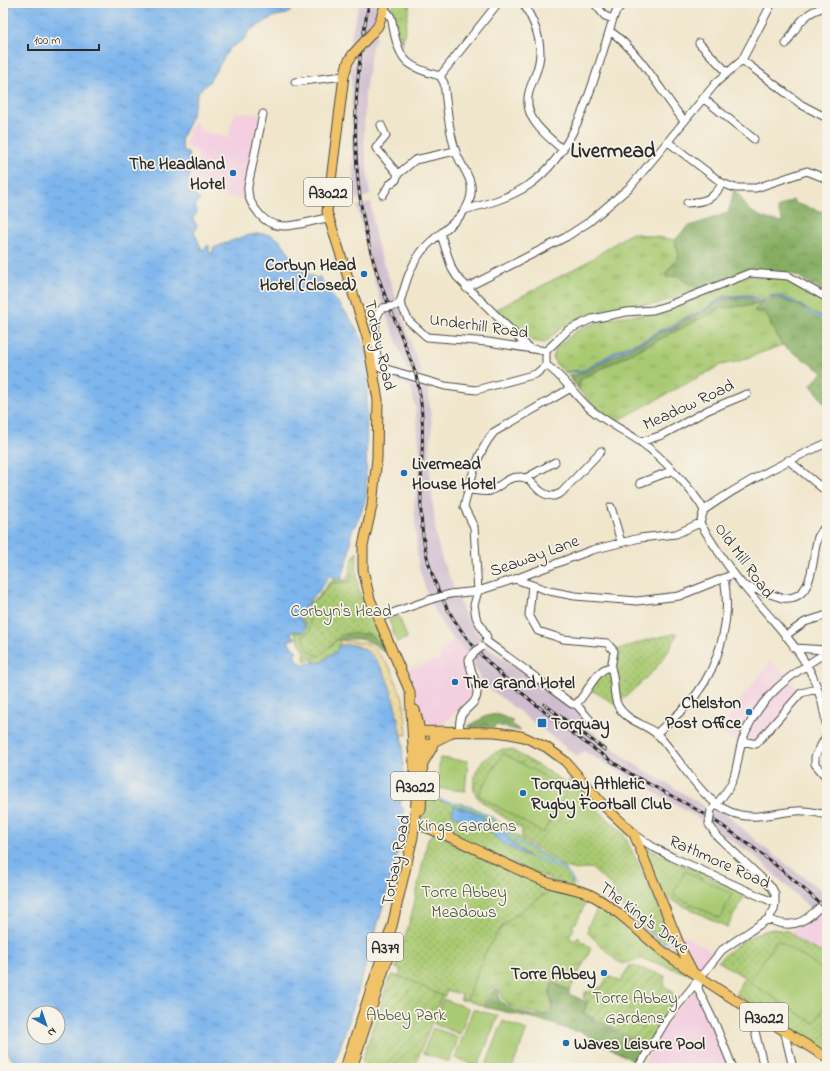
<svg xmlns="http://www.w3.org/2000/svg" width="830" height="1071" font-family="'Indie Flower',sans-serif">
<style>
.built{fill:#f3cfe0}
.railway{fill:#cfbdcf}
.grass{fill:url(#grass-tufts);stroke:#6a7a4e}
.forest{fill:url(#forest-crowns);stroke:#586c48}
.sand{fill:url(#sand-dots);stroke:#8c8264}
.park{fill:url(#park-dots);stroke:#6a7a4e}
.garden{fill:url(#garden-furrows);stroke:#6a7a4e}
.pitch{fill:#a9ca72;stroke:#6a7a4e}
.water{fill:url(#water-ripples);stroke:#54708c;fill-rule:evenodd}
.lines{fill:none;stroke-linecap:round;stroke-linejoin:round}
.stream{stroke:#7db5ed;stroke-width:1.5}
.minor-casing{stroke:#494743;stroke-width:9}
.major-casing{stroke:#494743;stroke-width:11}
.minor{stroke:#fff;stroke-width:7}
.major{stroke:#f0c369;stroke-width:9}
.rail-casing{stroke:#2b2b2b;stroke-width:3}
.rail{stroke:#f7f3e8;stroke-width:1.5;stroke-dasharray:4.5;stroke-linecap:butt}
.minor-bridge-casing{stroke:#494743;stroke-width:9;stroke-linecap:butt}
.major-bridge-casing{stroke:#494743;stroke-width:11;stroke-linecap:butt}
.minor-bridge{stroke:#fff;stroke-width:7}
.major-bridge{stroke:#f0c369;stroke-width:9}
.poi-dot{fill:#1f6fb2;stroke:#f7f3e8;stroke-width:1.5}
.labels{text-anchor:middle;stroke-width:3.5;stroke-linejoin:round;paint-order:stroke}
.shield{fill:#f7f3e8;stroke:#686764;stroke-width:1}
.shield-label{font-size:16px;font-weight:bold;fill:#2b2b2b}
.poi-label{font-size:17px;font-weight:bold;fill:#2b2b2b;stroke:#f7f3e8;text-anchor:start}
.street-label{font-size:17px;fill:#2b2b2b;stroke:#f7f3e8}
.park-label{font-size:17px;fill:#4a533d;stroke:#f7f3e8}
.district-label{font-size:21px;font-weight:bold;fill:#2b2b2b;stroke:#f7f3e8}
</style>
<defs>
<pattern id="grass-tufts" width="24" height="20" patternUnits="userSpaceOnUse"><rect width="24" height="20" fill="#a9ca72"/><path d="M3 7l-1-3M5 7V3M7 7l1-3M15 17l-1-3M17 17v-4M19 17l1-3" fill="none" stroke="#8aa45e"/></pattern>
<pattern id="forest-crowns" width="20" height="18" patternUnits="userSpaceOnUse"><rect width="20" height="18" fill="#86ae64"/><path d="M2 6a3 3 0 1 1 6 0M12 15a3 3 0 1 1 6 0" fill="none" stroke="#6e8e53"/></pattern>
<pattern id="sand-dots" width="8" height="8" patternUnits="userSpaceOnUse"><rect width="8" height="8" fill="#eeda9e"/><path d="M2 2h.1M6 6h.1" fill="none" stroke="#cb8" stroke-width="1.8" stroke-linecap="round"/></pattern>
<pattern id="park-dots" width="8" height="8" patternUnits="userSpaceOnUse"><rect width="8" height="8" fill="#a9ca72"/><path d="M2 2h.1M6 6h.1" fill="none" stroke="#8aa45e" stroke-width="1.8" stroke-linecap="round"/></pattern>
<pattern id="garden-furrows" width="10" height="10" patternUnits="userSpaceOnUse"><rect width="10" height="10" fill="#a9ca72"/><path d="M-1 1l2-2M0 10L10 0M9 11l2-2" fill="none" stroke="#8aa45e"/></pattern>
<pattern id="water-ripples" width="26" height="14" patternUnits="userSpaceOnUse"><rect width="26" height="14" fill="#7db5ed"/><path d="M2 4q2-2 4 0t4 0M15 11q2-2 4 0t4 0" fill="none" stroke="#6793c0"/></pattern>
</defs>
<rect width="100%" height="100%" fill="#f7f3e8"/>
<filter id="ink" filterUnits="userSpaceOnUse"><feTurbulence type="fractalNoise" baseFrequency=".025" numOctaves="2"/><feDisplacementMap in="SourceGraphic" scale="8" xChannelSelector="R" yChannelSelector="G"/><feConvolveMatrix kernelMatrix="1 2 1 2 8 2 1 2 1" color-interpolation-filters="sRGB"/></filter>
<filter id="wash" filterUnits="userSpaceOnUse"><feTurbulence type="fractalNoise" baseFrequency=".012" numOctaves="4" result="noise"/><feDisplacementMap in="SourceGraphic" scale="16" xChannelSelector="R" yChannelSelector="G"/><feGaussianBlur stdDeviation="0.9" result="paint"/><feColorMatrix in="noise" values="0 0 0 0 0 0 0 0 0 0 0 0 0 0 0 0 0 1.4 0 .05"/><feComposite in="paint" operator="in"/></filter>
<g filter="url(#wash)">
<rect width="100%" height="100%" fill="#f0e6cc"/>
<path class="built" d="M235 112 260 114 243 199 222 196 195 185 194 179 199 156 197 152 185 146 189 130 194 122 201 130 228 138Z
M454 639 466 652 464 664 468 670 473 691 467 701 445 722 442 725H434L425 721 420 710 416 688 407 669 440 659V651Z
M770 661 788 677 801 693 756 744 742 741 738 743 721 734 736 706Z
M818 914 827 924V953L825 954 802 943 789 931 810 923Z
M676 931 713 952 703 969 696 968Z
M695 992 697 994 724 1050 729 1068H641L671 1017 691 994Z"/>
<path class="railway" d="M359 3H382L371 28 377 38 372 46 365 93 364 141 370 195 356 200 352 165 351 69 358 56 348 48Z
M371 202 374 230 380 254 397 300 393 303 395 307 399 308 422 375 407 370 375 284 357 206Z
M409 380 425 383 428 391 432 425 429 462 436 535 442 560 455 590 447 592 457 596 466 617 481 638 477 642 483 648 486 647 515 666 583 716 580 721 629 761 711 810 715 812 720 811 729 816 762 846 825 893 811 909 756 857 716 829 713 823 706 819 705 822 584 751 578 757 481 682 473 661 476 655 469 648 466 652 448 633 430 602 432 595 428 596 418 565 414 506 421 461 415 405Z"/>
<path class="grass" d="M391 3H410L402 46Z
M631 233 675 240 679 256 666 273 667 277 678 275 685 282 701 288 657 304 626 306 591 313 563 326 545 343 533 341 497 309 584 264Z
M749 276 786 279 827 301V318L816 315 792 300 774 295 759 300 748 295 725 296 702 311 680 320 676 325 660 330 646 339 616 351 585 370 565 372 556 364 553 359 556 348 574 333 584 327 617 317 652 313Z
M757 303H759V307L754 310 757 312H765L782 345 739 361 721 365 615 422C601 414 590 403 579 390V382L585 377 719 309C732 306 744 307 757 303Z
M357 552V562L349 582H333L329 648 341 635 354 639 347 638 340 640 339 649 336 653 334 652 320 664 312 661V659L316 660 315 657 311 658 309 661H305L304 656 305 652 294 632H303C309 626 304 623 301 617L307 613V606L311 601 317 598 332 579 346 580C351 572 351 558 357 552Z
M552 889 588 898 576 923H574L572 927 574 928 569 938 576 941 578 937 591 949 570 990 552 982 549 992 552 1006 545 1015 537 1014 509 1006 507 1002 502 999V994L497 986 490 989 483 1006 467 1000C474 977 487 942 505 924 519 911 536 900 552 889Z
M601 901 700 978 651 961 641 959 622 964 614 959 588 933V926Z"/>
<path class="forest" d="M734 191C742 197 741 199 746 206 755 217 769 220 783 222L777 208 793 200 797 204 827 213V294L798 276 789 273 752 268 701 288 685 282 678 275 667 278 666 273 679 256 675 240 687 227 728 213Z
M776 297 797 305 827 321V404H825L811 385 823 372 782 345 765 312 754 311 758 307 759 303Z
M750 298 757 303C744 307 732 306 719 309L585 377 579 382V390L568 375 585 373 614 356 645 342 659 333 676 328 682 322 703 312 723 299Z
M358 619C367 630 381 640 387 651L384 652C366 636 358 638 336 640L341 625Z
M497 714 513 721 511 723 520 731 497 725 495 727H467L486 716Z
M553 983 569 991V994L587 1002 583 1013 585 1015 645 1047 635 1062 580 1031H574L537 1019 484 1007 492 991 496 988 499 992V1000L511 1009 535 1016H545C556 1008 553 1003 550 993Z"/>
<path class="sand" d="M340 640 363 643 373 647 391 669 404 702 407 735 402 734 403 748 339 647Z"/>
<path class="park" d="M357 562C356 575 358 596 366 606 370 610 374 614 378 618L377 631 383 644 366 632 364 634 350 633 341 635 319 657 308 650 303 635 310 631 308 609 331 583 349 582Z
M677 633C665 666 641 681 617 705L588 688 609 667 614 651 647 640Z
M503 749 512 750 567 783 572 776 595 807 623 833 652 891 671 937 663 943 623 909 612 886 591 868 577 870 565 867 522 838V829C509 820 493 811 480 800 468 790 475 767 486 758 491 754 497 752 503 749Z
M422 774 439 801 469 805 493 818 534 849 564 868 571 877 573 888 420 826Z
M433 833 548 886 552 889C536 900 519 911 505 924 487 942 475 977 467 1000H460L462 995 447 990 444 997 442 996 399 976 401 970 396 968 413 909 428 839Z
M648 849 742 891 744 897 727 927 665 897 644 851Z
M772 929 789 931 802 943 825 954 827 953V1051L736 994 744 977 718 961C734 946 750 934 772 929Z"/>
<path class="garden" d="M630 965 665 976 664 986 673 991 672 996 678 1001 664 1018 647 1046 584 1013 588 1001 583 997 586 991 590 993 595 984 601 988 608 975 620 982Z
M393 975 407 979 442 996 414 1068H366L365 1065 360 1068 365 1065 362 1061 389 978Z"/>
<path class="pitch" d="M399 616 407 638 397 642 389 620Z
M503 753 568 790 543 833 478 795Z
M440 758 468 761 465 791 437 788Z
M685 871 732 894 720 918 673 895Z
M777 940 827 972V1003L814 1023 749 982Z
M443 999 469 1009 460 1034 434 1024Z
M473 1009 498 1016 478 1066 455 1058Z
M503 1021 527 1030 512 1068H485Z
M433 1028 459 1037 449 1062 423 1053Z"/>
<path class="water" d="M3 3H314L294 8 287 14 275 16 249 31 244 39 229 49 209 82 198 92 190 120 181 139 183 152 188 153 192 163 187 191 200 199 195 205 197 212 193 219 197 226 194 232 202 250 209 245V252L213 253V248C232 242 264 223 281 242 289 250 291 260 296 269L306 272 317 279 319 276C323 282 327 289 331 294 349 316 378 352 367 383L366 498 359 518 351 533 349 555 342 578 338 579 329 576 316 595 310 599 309 604 304 605 306 612 303 617 299 618 306 626 304 632 292 631 291 635 296 638 288 641 292 647 297 650 294 656 301 663 306 665 310 663 322 662 334 652 336 653 339 645C384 638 395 700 400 732L402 734 404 780 403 796 400 805 403 808 404 814 397 854 381 913 353 1008 333 1068H18L3 1045ZM34 1013H58V1037H34Z
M750 295 759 300 777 295 792 300 816 315 827 318V321C816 316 784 295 773 297 768 297 763 300 759 302L750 297 723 298 703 311 681 321 676 327 659 332 647 340 617 353 584 372H565L585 370 616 351 646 339 660 330 676 325 680 320 702 311 723 296Z
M454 806C466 808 485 814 490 826L500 829 515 846 530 857C517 852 492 840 489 827L483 829 453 815 452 813Z"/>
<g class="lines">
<path class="stream" d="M805 310 827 321
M385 373 410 385
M430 783H433L436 795 441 800 469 806 492 818 516 841 554 862 568 874 576 885
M530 857 557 867
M627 915 663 944 671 942 676 947"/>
</g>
</g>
<g filter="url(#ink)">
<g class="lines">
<defs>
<path id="minor" d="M523 3C533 19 543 42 539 62 536 79 524 92 529 110 533 126 551 139 563 150
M594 3 605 16 613 19
M384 9C391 14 392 19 393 27 399 61 407 67 440 76L444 83C447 105 448 130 456 152 459 162 469 174 471 185 475 217 438 230 422 251 410 266 405 285 400 303L395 306
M610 31C640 52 661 92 684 121
M699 43 727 72
M786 44C797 26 805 10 827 7
M742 60 802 105 827 118
M440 76 498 3
M295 82 344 76
M703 98 754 139
M263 114 248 186C247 196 250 203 257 211 274 237 302 222 328 218
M381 125 386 136 376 148 398 174
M668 142 722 183 735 188H756L807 171 827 179
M383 195 389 185 396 180 398 174 415 160 455 151
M687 203C704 202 715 199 722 183
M464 210C487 204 509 198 529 185 579 151 596 72 613 19L616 11 624 3
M441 235 452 269 457 277 528 347
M466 288 566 237 589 222 631 186 716 83 742 60 772 3
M400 303 409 321 427 337 488 342 546 351
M373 365 445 386 476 390 536 374 546 365V351L568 330 592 319 626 312 653 310 669 305 750 273 788 276 827 298
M546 365C563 376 572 392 587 406 603 421 624 430 642 443 661 456 693 490 704 510L700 523C713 544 726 565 742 584 765 613 797 643 813 677 820 693 825 712 827 730
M378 366C377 352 370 316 383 308
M641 442 662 435 708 410 747 394
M788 460 827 492
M526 478 555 462
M640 483 671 471
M469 490C475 490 485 493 490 491 502 486 507 476 521 477 536 479 535 495 554 496L561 493 601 451
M611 507 621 542
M704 510C742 483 784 462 827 443
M515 579 549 591 575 596 637 601 679 596 734 574
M532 585 529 615 538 631 563 639 607 643 614 651 611 668
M742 585 782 598C816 602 811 558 818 537 820 533 824 528 827 524
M450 594 478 591 515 579 592 550 640 538 676 534 700 523
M378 618 432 599
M785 636 805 622 827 615
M486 641 487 637 476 617 474 605 478 591 474 527 464 507C470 482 477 452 494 432L571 388
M486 641 572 704H576
M794 648 827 650
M611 668C616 680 612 695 618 706 627 722 647 724 659 736 683 762 703 807 740 815 759 819 778 812 797 811 807 810 817 813 827 815
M576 704C586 696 598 665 611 668
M576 704 590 720
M459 732C460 727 459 720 461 716 466 707 477 704 477 693 478 681 469 671 469 659L474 653
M656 734C669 721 685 710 696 695 720 663 732 618 724 578
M827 734 815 757V764L827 778
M742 741 756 744 801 693 817 689
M714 807C721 799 733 784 735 773 738 762 739 751 742 741 757 698 791 674 827 652
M634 834 653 847 672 857 775 903
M768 919C796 932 808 919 827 900
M699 980 698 989 716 1026 733 1068
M753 1010 752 1019 764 1068
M784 1030 793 1068
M638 1068 667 1019 722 950 768 919 774 910 775 903V894L772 888 716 835 709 824"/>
<path id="major" d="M373 32 378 26 386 3
M415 710C425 742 423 777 421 810
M421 731 495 732 510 734 524 737 546 747 565 761 605 807 634 834 683 953 692 970
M416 744C429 747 438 739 450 734
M422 765 432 748 434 738
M415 824C461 838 502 865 547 882 562 888 577 888 591 895 620 910 643 937 669 956 720 992 774 1024 827 1058
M345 1068 392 926 413 837 416 802 410 692 370 599 363 570V546L372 506 377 458 378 400 367 337 327 212 344 76 348 62 353 54
M352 1068 391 948"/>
</defs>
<use href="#minor" class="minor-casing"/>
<use href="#major" class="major-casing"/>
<use href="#minor" class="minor"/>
<use href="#major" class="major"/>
<defs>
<path id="rail" d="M369 3C351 92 349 186 377 273 388 307 404 339 415 372 427 413 421 453 421 494 420 524 424 554 435 582 457 640 502 678 549 715 576 736 602 756 631 774 657 789 684 801 709 817 751 844 791 876 827 910
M544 704 605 750"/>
</defs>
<use href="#rail" class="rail-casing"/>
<use href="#rail" class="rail"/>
<defs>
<path id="minor-bridge" d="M383 308 395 306
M432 599 450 594
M474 653 481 647
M709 824 711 810"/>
<path id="major-bridge" d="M353 54 373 32"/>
</defs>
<use href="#minor-bridge" class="minor-bridge-casing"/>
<use href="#major-bridge" class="major-bridge-casing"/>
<use href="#minor-bridge" class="minor-bridge"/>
<use href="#major-bridge" class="major-bridge"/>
</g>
</g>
<g class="poi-dot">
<circle cx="233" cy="173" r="4"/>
<circle cx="364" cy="274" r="4"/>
<circle cx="404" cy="473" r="4"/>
<circle cx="455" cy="682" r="4"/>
<circle cx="749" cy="712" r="4"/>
<rect x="537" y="718" width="10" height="10" rx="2"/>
<circle cx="523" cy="793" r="4"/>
<circle cx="604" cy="973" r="4"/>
<circle cx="566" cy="1043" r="4"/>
</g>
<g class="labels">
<g class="shield">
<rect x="304" y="178" width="48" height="28" rx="3"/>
<rect x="391" y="772" width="48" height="28" rx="3"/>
<rect x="367" y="933" width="36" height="28" rx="3"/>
<rect x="740" y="1003" width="48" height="28" rx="3"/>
</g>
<g class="shield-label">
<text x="328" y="198">A3022</text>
<text x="415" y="792">A3022</text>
<text x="385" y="953">A379</text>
<text x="764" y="1023">A3022</text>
</g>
<g class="poi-label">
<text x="225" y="169" text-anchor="end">The Headland<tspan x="225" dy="20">Hotel</tspan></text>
<text x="356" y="270" text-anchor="end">Corbyn Head<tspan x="356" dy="20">Hotel (closed)</tspan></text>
<text x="412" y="469">Livermead<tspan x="412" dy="20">House Hotel</tspan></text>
<text x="463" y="688">The Grand Hotel</text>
<text x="741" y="708" text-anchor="end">Chelston<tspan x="741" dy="20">Post Office</tspan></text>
<text x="551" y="729">Torquay</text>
<text x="531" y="789">Torquay Athletic<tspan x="531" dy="20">Rugby Football Club</tspan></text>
<text x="596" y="979" text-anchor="end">Torre Abbey</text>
<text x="574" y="1049">Waves Leisure Pool</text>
</g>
<g class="street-label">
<text transform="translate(479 325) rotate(8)" y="6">Underhill Road</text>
<text transform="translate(381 345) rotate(77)" y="6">Torbay Road</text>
<text transform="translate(688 404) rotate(-25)" y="6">Meadow Road</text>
<text transform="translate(534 555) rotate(-20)" y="6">Seaway Lane</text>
<text transform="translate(745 560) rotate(54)" y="6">Old Mill Road</text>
<text transform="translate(395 860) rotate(-79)" y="6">Torbay Road</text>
<text transform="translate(720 861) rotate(24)" y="6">Rathmore Road</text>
<text transform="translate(645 917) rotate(37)" y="6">The King's Drive</text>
</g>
<g class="park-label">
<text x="341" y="616">Corbyn's Head</text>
<text x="467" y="831">Kings Gardens</text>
<text x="464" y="897">Torre Abbey<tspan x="464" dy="20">Meadows</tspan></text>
<text x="635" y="1003">Torre Abbey<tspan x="635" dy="20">Gardens</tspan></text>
<text x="406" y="1020">Abbey Park</text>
</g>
<g class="district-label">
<text x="613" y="157">Livermead</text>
</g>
</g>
<rect width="830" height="1071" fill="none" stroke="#f7f3e8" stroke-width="16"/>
<g transform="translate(46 1025) rotate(140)"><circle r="19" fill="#f7f3e8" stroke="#a5a39c"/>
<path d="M0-3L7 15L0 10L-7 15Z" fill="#1f6fb2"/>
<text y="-6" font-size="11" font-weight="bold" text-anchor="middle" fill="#2b2b2b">N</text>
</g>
<path d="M28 44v6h71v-6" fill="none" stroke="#2b2b2b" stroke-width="2"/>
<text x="34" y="44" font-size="12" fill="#2b2b2b" stroke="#f7f3e8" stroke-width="3" paint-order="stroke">100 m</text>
</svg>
